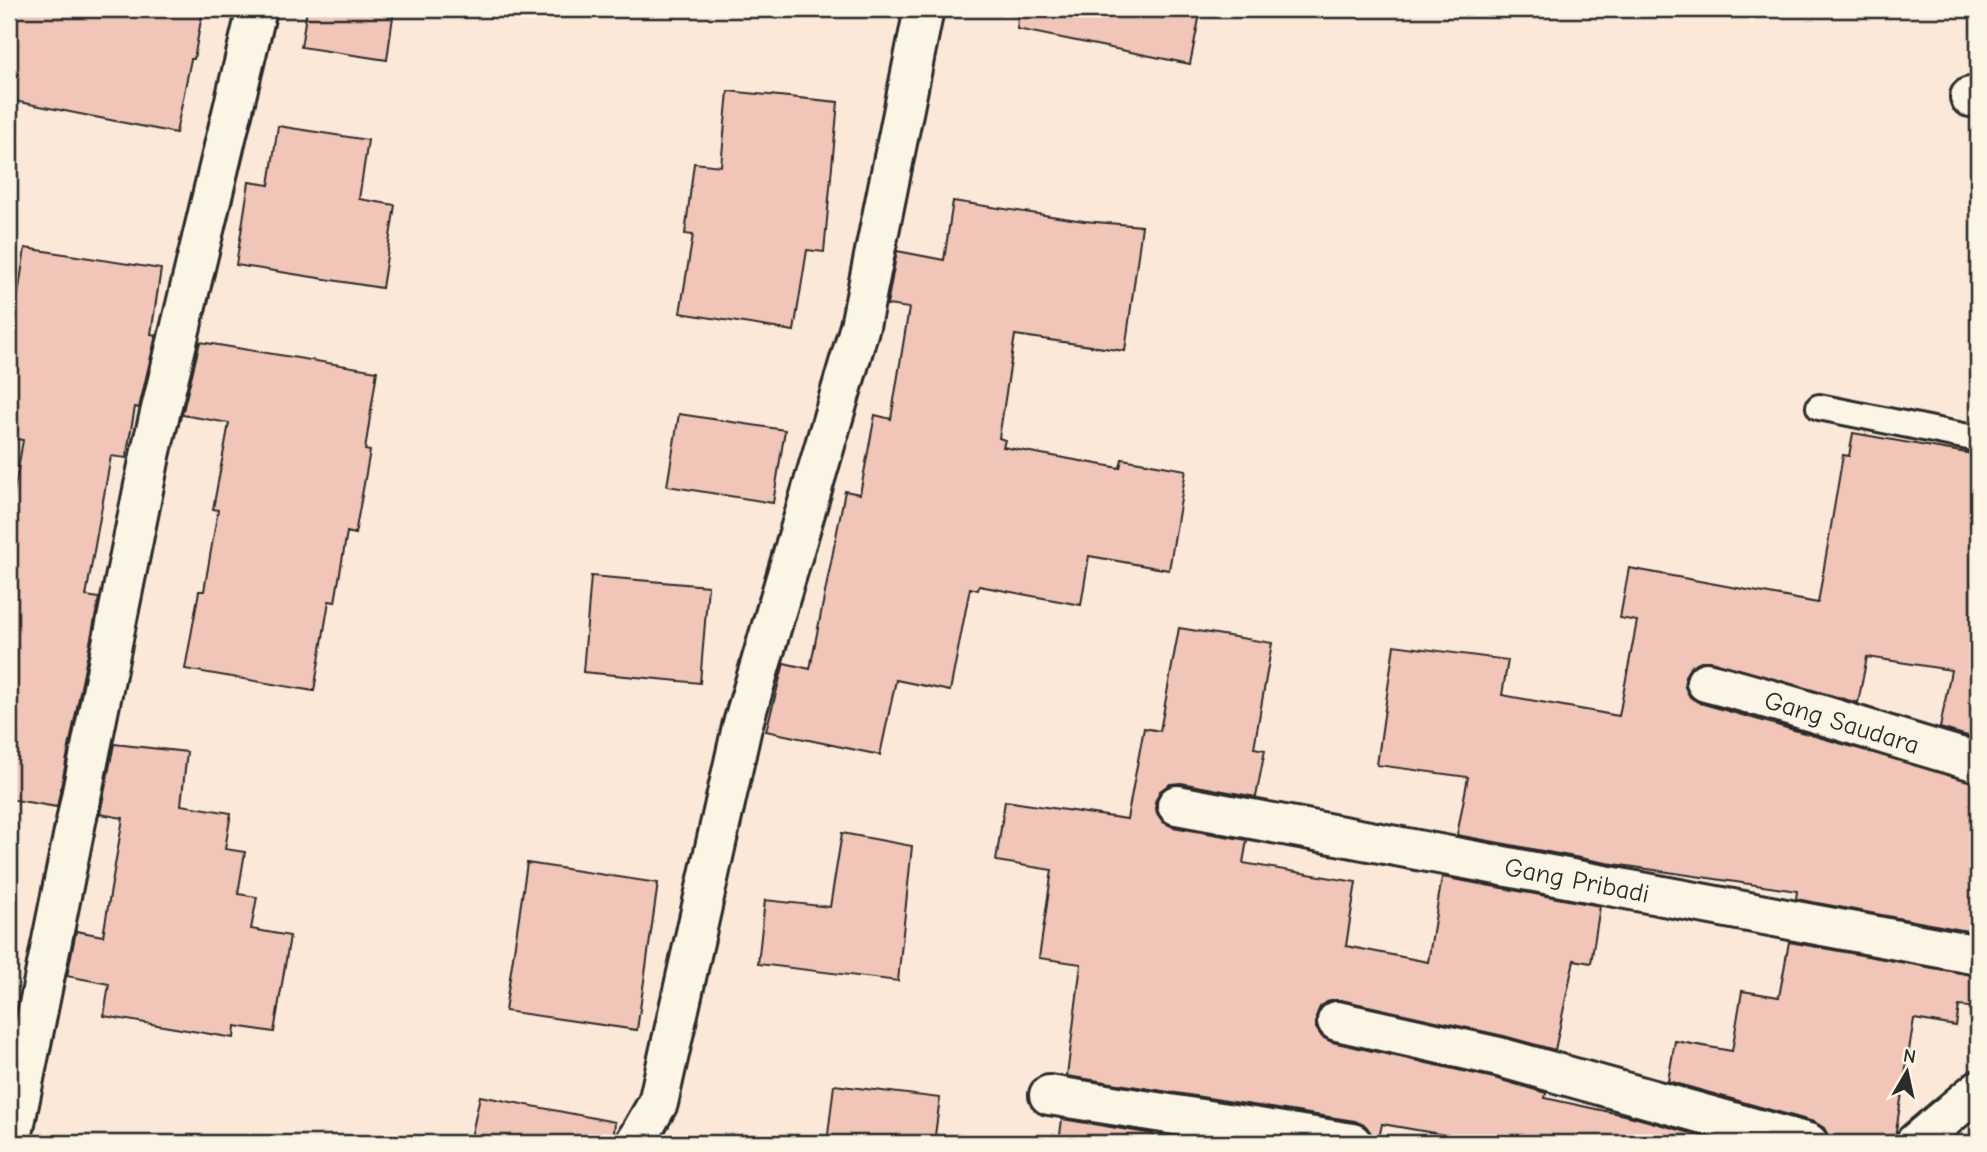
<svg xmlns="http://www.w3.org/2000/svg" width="1987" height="1152" font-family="'Comic Neue',sans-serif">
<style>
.building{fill:#f1c5b7;stroke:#2b2b2b;stroke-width:2}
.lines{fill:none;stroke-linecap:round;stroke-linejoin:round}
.service-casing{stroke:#2b2b2b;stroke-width:30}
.minor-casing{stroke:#2b2b2b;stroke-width:44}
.tertiary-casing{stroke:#2b2b2b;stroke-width:44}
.service{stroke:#fcf5e5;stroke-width:24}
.minor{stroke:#fcf5e5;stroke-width:38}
.tertiary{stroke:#fcf5e5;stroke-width:38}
.labels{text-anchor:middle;stroke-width:5;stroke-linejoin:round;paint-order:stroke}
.street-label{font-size:26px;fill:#2b2b2b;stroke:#fcf5e5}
</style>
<rect width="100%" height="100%" fill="#fbe8d9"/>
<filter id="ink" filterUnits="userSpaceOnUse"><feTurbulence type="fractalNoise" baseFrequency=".0143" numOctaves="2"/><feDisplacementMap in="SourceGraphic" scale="14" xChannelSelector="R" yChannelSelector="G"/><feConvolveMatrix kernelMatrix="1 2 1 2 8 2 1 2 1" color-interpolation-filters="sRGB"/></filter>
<g filter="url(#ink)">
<path class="building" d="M9 9H203L194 59H191L176 133 9 100Z
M307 9H394L387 60 301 47Z
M1019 9H1201L1190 64 1017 29Z
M728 91 838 102 824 252 807 250 794 331 680 313 693 235 685 234 694 163 721 166Z
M278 126 368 140 359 199 395 205 382 288 236 265 249 182 269 185Z
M953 201 1084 221 1142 226 1125 351 1015 335 999 438 1005 440 1003 447 1120 468 1122 459 1186 470 1169 570 1089 556 1081 605 979 586 978 590 970 588 950 691 896 680 880 755 766 731 784 663 810 669 845 491 860 494 875 415 891 419 909 308 887 305 897 251 944 260Z
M25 248 161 269 151 334 156 335 139 408 135 407 126 458 111 456 86 596 99 598 57 807 9 799V522L23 440 9 438V356Z
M200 342 377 371 365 450 370 451 355 534 347 532 335 602 329 601 314 691 185 669 199 591H204L218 510 213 509 229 423 182 415Z
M679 414 785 430 773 503 667 486Z
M1853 433 1978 455V739L1940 728 1951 670 1867 657 1858 703 1711 661H1701L1691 666 1685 676V687L1690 697 1700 703 1978 783V933L1796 899 1797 891 1607 863 1457 835 1468 777 1377 765 1394 645 1508 660 1502 695 1619 716 1637 621 1620 618 1629 568 1818 603 1843 455 1849 456Z
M591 576 708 586 700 683 583 672Z
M1179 628 1272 643 1254 748 1265 750 1256 797 1181 783 1170 784 1160 791 1155 802 1157 813 1163 822 1173 827 1247 840 1243 863 1356 882 1346 946 1428 962 1442 877 1600 906 1591 963 1574 960 1555 1050 1504 1036 1341 1000H1330L1320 1007 1316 1017V1028L1322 1037 1332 1042 1494 1078 1546 1093 1545 1098 1633 1117 1727 1143H1491L1382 1124 1379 1138 1373 1136 1366 1126 1355 1121 1067 1076 1081 964 1039 958 1052 870 996 861 1005 801 1127 819 1144 728 1160 731Z
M114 744 187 752 181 805 231 813 225 849 245 852 238 894 257 897 251 929 290 936 274 1032 235 1026 234 1038 104 1016 109 984 67 976 76 931 103 936 123 818 100 814Z
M842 833 912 846 898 981 758 964 765 900 830 907Z
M527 863 658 883 637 1030 505 1011Z
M1789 942 1978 976V1008L1959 1006 1956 1026 1914 1019 1894 1143H1829V1137L1824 1128 1814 1122 1668 1081 1675 1041 1732 1051 1742 991 1779 997Z
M834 1085 940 1098 934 1143H827Z
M480 1096 615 1122 613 1143H498L471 1138Z
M1062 1119 1153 1134V1143H1059Z"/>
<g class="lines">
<defs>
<path id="service" d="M1819 407 1978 439"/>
<path id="minor" d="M1970 97 1978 98
M1706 682C1798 705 1887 737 1978 762
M1177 805 1978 955
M1337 1021 1499 1057 1808 1143
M1049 1095 1352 1143
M11 1143 151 451 257 9
M635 1143 658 1103 742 727 860 326 924 9"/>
<path id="tertiary" d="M1915 1143 1978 1090"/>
</defs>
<use href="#service" class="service-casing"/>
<use href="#minor" class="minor-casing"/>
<use href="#tertiary" class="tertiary-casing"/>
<use href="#service" class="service"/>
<use href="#minor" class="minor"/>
<use href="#tertiary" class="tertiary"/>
</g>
</g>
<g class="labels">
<g class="street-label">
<text transform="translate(1842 722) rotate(17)" y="9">Gang Saudara</text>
<text transform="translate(1577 880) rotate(11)" y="9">Gang Pribadi</text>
</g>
</g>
<rect width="1987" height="1152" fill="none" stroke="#fcf5e5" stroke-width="35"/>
<rect x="18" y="18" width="1952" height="1117" fill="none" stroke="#2b2b2b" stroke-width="2.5" filter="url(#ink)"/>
<g transform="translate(1907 1072) rotate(9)" stroke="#fcf5e5" stroke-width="5" paint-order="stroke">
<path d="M0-5L12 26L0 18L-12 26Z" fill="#2b2b2b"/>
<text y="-10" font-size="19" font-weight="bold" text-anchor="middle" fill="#2b2b2b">N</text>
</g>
</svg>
